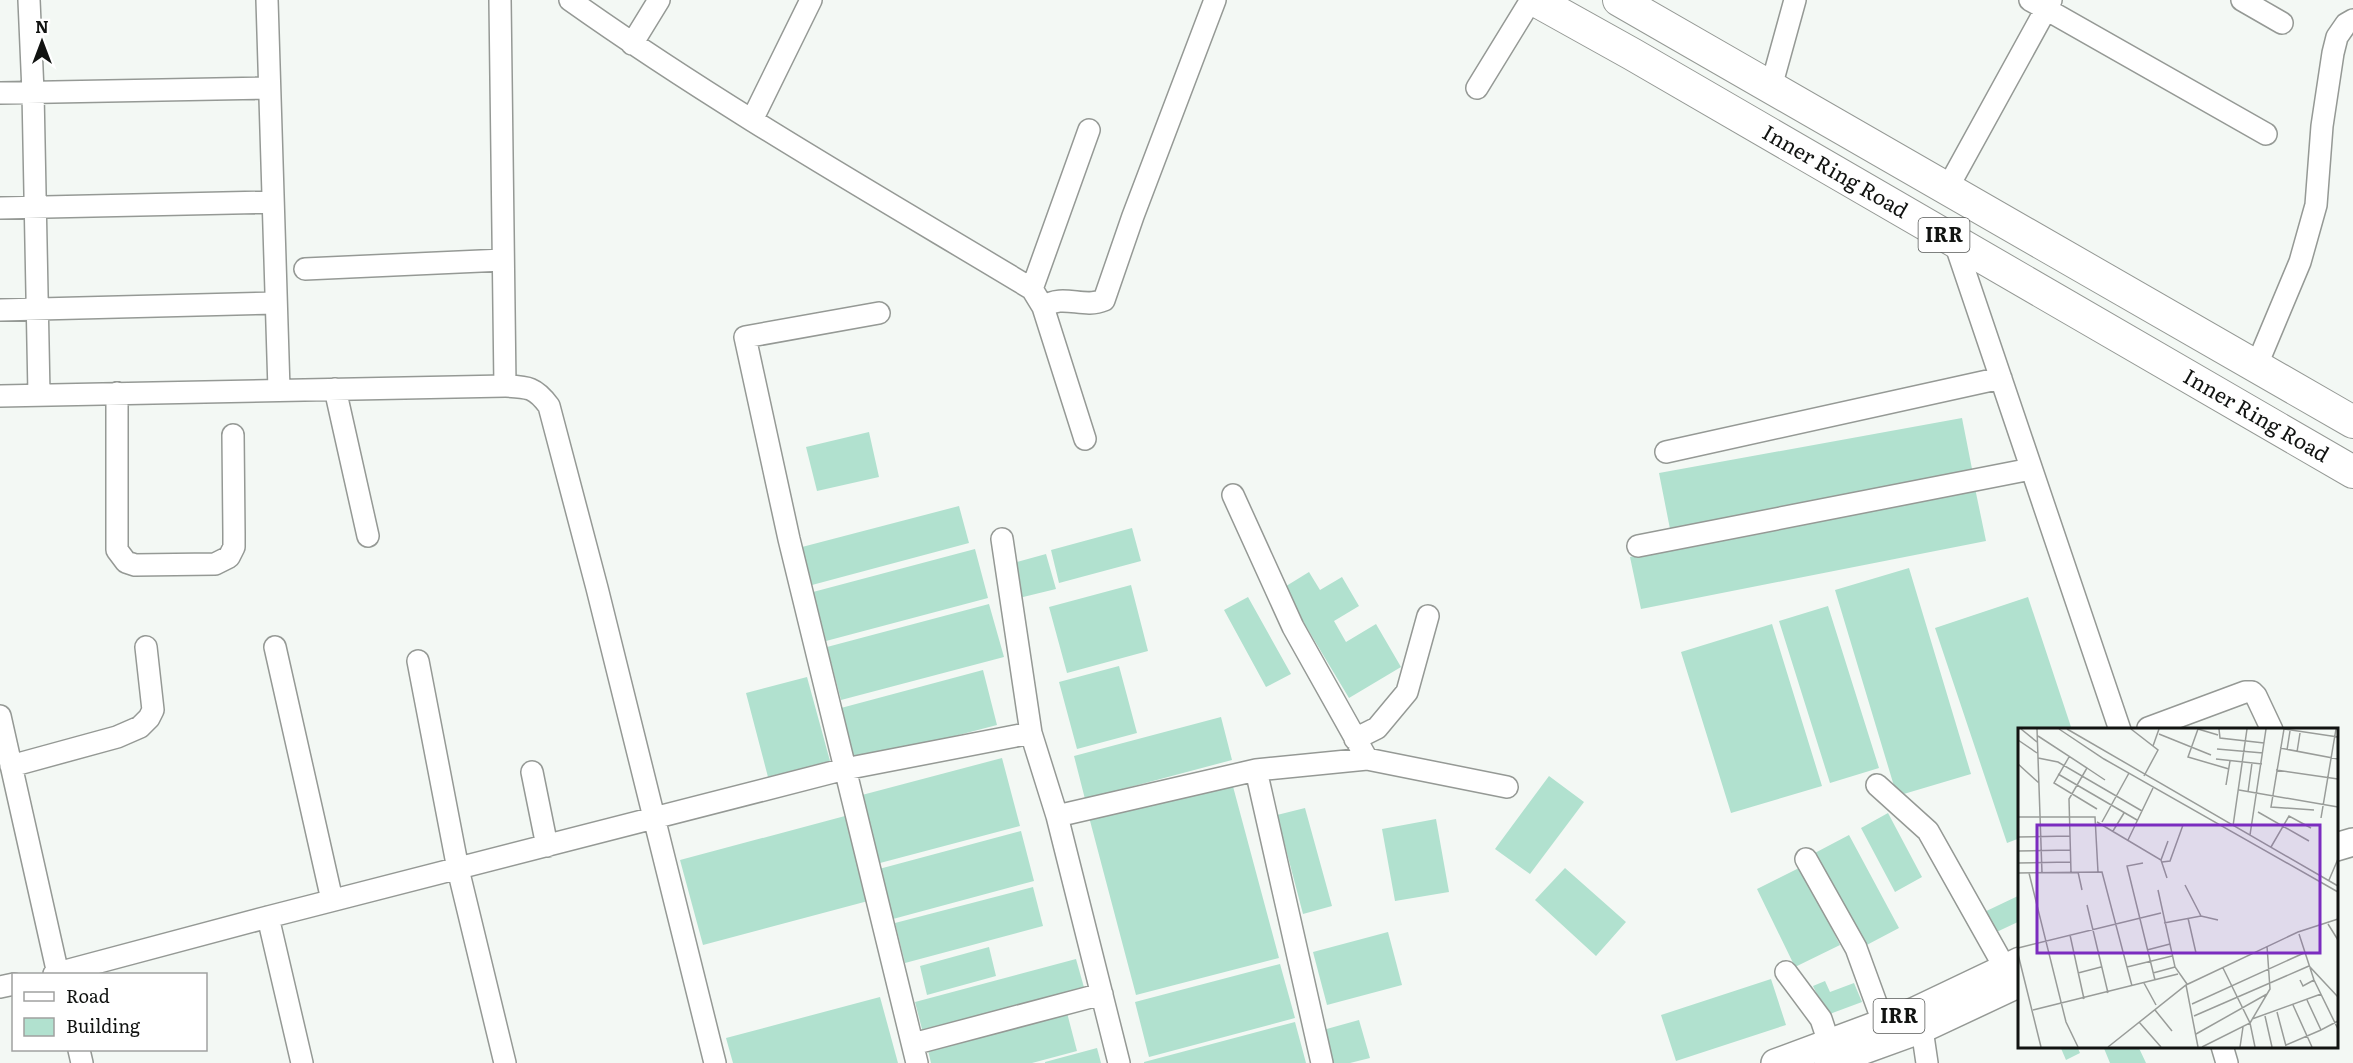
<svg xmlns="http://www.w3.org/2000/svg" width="2353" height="1063" font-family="Literata,serif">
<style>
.building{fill:#b1e1cf}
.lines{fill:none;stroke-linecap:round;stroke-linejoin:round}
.minor-casing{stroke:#959995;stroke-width:24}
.major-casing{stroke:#959995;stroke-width:30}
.highway-casing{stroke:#959995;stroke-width:34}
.minor{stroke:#fff;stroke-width:21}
.major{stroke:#fff;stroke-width:27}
.highway{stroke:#fff;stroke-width:32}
.labels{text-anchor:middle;stroke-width:4.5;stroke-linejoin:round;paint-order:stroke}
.shield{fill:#fff;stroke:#585a58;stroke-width:1.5}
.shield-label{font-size:20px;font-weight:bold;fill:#111311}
.street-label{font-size:21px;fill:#111311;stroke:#fff}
.inset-road{fill:none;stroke:#999c99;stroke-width:1.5}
.view{fill:#7b2cbf;fill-opacity:0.15;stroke:#7b2cbf;stroke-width:3}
.inset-edge{fill:none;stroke:#111311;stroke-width:3}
</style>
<rect width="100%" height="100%" fill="#f3f8f4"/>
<path class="building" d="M1962 418 1973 474 1670 529 1659 473Z
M869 432 879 477 817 491 806 447Z
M1975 488 1986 541 1641 609 1630 557Z
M959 506 969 543 812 585 802 547Z
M1132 528 1141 561 1059 583 1051 550Z
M975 549 988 598 826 641 813 592Z
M1046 554 1056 589 1019 598 1010 564Z
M1909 568 1971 774 1897 796 1835 590Z
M1309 572 1320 590 1342 577 1359 606 1334 621 1346 642 1376 624 1401 667 1349 698 1283 588Z
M1131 585 1148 651 1067 673 1049 607Z
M1248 597 1291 674 1266 687 1224 610Z
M2028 597 2072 730H2020V838L2007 843 1935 628Z
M989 604 1004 657 841 700 827 647Z
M1828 606 1879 768 1830 783 1779 621Z
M1772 624 1822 786 1731 813 1681 652Z
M1119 666 1137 733 1077 749 1059 682Z
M983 670 997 725 855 762 841 708Z
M807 677 830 761 768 777 746 693Z
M1221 717 1232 760 1085 799 1074 756Z
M1002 758 1020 826 880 863 862 795Z
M1549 776 1584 802 1530 874 1495 849Z
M1231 779 1279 958 1136 995 1089 817Z
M1305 808 1332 906 1303 914 1277 815Z
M1888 813 1922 877 1895 892 1861 828Z
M845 816 868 901 703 945 680 860Z
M1436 819 1449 892 1395 901 1382 829Z
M1021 831 1034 881 893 919 879 869Z
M1849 835 1899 928 1861 948 1811 855Z
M1801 867 1840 945 1795 967 1757 889Z
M1565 868 1626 922 1596 956 1535 900Z
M1033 887 1043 926 905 963 895 923Z
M2020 895V921L1988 936 1978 915Z
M1388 932 1402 985 1327 1005 1313 952Z
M989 947 996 976 927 995 920 966Z
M1076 959 1085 991 923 1033 915 1002Z
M1280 964 1295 1018 1149 1057 1135 1002Z
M1771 979 1786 1025 1676 1061 1661 1015Z
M1825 981 1830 992 1854 983 1862 1002 1827 1015 1813 986Z
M880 997 898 1063H733L726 1038Z
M1066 1009 1077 1051 1032 1063H931L927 1046Z
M1359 1020 1370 1058 1350 1063H1332L1323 1030Z
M1295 1022 1306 1063H1144V1062Z
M2060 1046H2077L2080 1053 2066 1060Z
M2103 1046H2138L2146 1063H2110Z
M1097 1048 1101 1063H1045V1062Z"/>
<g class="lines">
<defs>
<path id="minor" d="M29 0 33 92 39 394
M267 0 279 390
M500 0 505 386
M570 0C718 105 876 195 1032 289L1043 307 1085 439
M2030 0 2266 134
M2242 0 2282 23
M632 44 659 0
M1771 87 1795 0
M1477 88 1531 0
M0 93 269 88
M752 120 811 0
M1947 189 2051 0
M0 208 273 202
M1954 240 2120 730
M305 269 503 260
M1032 289 1089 130
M1043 307C1063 293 1083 309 1104 300L1133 216 1215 0
M0 310 276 303
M879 313 745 337 789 539 917 1063
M2256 367 2300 262 2316 205 2322 126 2333 53 2337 37 2346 24 2353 20
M335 389 368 536
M117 393V550L126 562 135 565 215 564 229 557 234 547V533L233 435
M0 396 505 386C528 387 535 387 549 406L597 588 715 1063
M1666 452 2001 378
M1233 495 1293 627 1367 759
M1002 539 1031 733 1057 816 1119 1063
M1638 546 2031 469
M275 647 332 900
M418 661 458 869 505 1063
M0 716 58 974
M2148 728 2245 692H2252L2256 696 2272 730
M1355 739 1377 728 1407 692 1428 616
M11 766 117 737 140 727 149 718 153 710 146 647
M1256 770 1322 1063
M532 772 547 846
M1877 785 1928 831 2005 968
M1057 816 1256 770 1367 759 1507 787
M1806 859 1856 948 1883 1022
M268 917 302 1063
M1786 972 1821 1019 1829 1043
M54 974 268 917 845 769 1031 733
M0 987 14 984
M1918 1017 1922 1029 1927 1063
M913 1044 1102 994
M2222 1046 2227 1063
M79 1050 82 1063"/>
<path id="major" d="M2336 847 2353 842
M1775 1063 1915 1011 2020 961
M1828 1063 1922 1029 2020 983"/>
<path id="highway" d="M1535 0 1632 54 2353 472
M1619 0 2353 422"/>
</defs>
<use href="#minor" class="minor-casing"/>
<use href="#major" class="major-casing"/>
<use href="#highway" class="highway-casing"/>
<use href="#minor" class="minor"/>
<use href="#major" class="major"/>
<use href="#highway" class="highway"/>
</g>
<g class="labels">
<g class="shield">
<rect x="1918.5" y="218" width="51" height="34" rx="4.5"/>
<rect x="1873.5" y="999" width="51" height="34" rx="4.5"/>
</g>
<g class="shield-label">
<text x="1944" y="242">IRR</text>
<text x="1899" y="1023">IRR</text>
</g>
<g class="street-label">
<text transform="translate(1835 172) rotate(30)" y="7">Inner Ring Road</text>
<text transform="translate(2256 416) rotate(30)" y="7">Inner Ring Road</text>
</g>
</g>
<g transform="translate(2018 728)">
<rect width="320" height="320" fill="#f3f8f4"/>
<path class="inset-road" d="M3 1 19 14M19 1 24 145M41 1 86 31 320 164M49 1 320 158M113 1 140 22 126 48M180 1 170 29 211 41M180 1 200 7M201 1 202 10 246 15M266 1 253 79 296 82M266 1 320 9M141 6 193 27M20 8 69 40 51 71 53 144M0 12 19 25M135 18 141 1M262 20 320 31M199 21 245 25M269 22 272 3M279 24 282 5M51 29 36 55 79 81M20 30 40 34 124 83M198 31 244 36M0 36 21 55M69 40 87 52M258 42 320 51M40 46 119 92M208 57 212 33M221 62 320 79M230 64 234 35M240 84 291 113M0 89H77L80 144M303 90 318 1M79 94 143 132 149 150M84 94 111 45M215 98 229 1M95 103 106 85M232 107 248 1M0 109 52 108M110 112 135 60M253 119 271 88 293 100M0 123 52 122M143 132 150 113M144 134 152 133 165 97M0 135 52 134M125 135 109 138 137 252M60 144 64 162M0 145 84 144 114 258M11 145 48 294 60 319M311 152 320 131M167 157 183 188M140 162 157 239 169 256M69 177 90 265M170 190 178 225M146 195 183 188 200 192M310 196 320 212M281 206 296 252 320 301M52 207 66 271M0 220 143 185M129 222 152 216M0 226 23 319M109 239 154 228M60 245 83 239M135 245 157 239M282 252 285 258 296 252M126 255 138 277M168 257 180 319M289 272 303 302 320 293M174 276 286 225M275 277 294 319M15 282 160 246M137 282 154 303M259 284 268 318M176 288 291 238 320 269M247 288 254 319M234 291 303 266M121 294 143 319M178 306 249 266M268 317 303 302M90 319 168 257 280 204 320 191M184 319 232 295 205 240M222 319 225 299M237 319 232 295 252 261 249 218"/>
<path class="view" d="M19 97H302V225H19Z"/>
<rect width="320" height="320" class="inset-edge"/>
</g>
<rect x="12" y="973" width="195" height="78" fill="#ffffff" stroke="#a0a1a0" stroke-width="1.5"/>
<rect x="24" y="992" width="30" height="9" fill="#ffffff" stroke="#a0a1a0" stroke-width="1.5"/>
<text x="66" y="1003" font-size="18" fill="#111311">Road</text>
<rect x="24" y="1018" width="30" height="18" fill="#b1e1cf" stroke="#a0a1a0" stroke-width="1.5"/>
<text x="66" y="1033" font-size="18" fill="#111311">Building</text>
<g transform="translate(42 42)" stroke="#ffffff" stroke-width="4.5" paint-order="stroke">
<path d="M0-4.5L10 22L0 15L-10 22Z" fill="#111311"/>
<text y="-9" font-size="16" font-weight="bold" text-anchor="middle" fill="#111311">N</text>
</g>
</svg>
